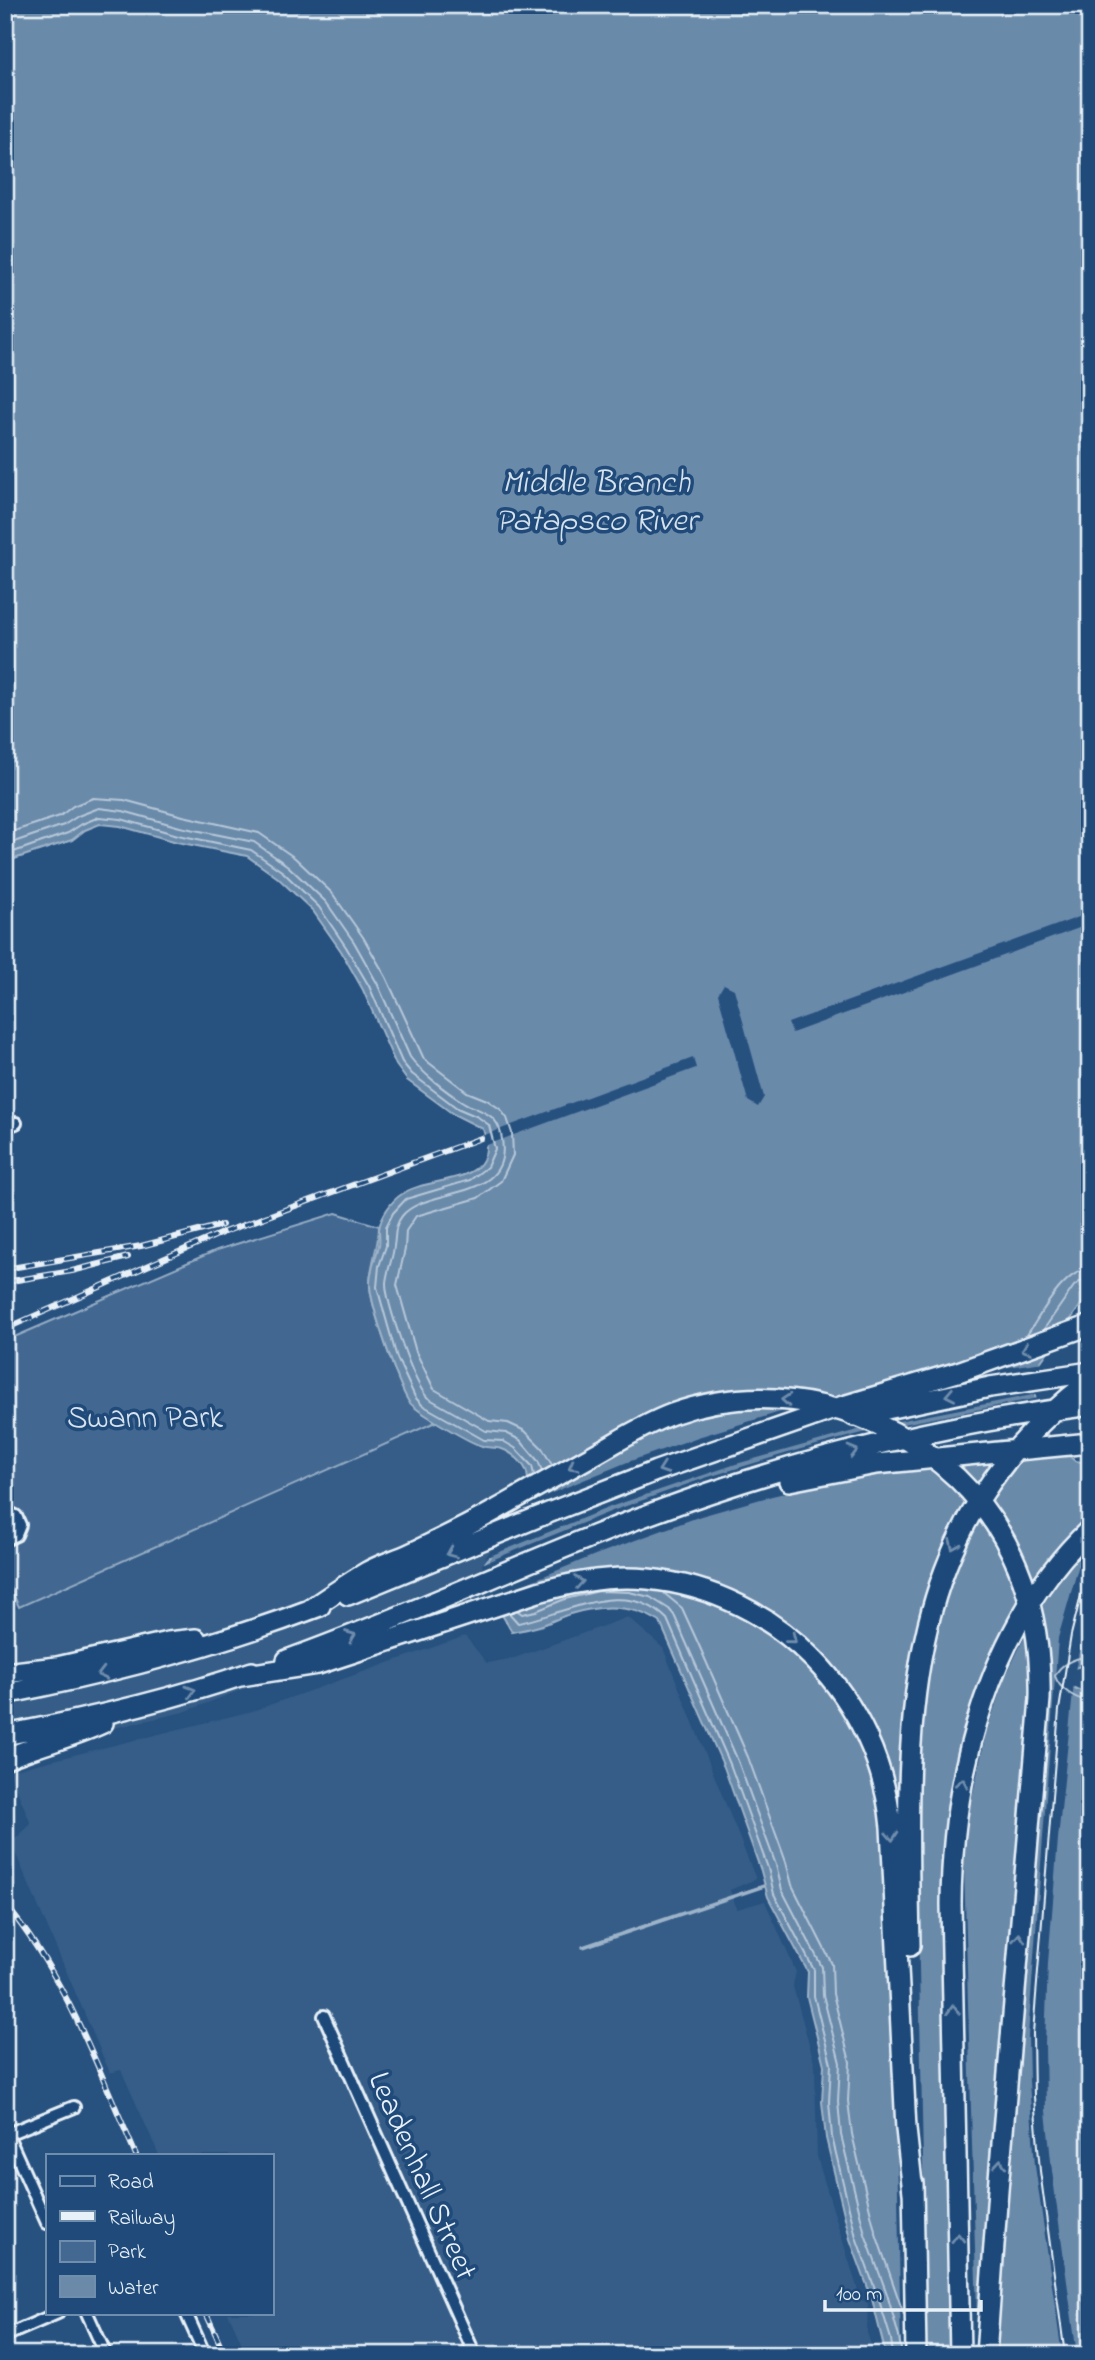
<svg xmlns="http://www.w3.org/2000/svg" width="1095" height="2360" font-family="'Indie Flower',sans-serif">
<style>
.built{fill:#355d88}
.green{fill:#436891;stroke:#96acc4;stroke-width:2}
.water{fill:#6b8aaa;stroke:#9db3c9;stroke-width:2}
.pier{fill:#27517f;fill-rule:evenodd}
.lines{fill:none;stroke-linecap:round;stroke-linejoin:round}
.shore{stroke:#b6c8d9;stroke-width:2}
.stream{stroke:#9db3c9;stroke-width:3.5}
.minor-casing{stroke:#e8f1f8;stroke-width:16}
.motorway-casing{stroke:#e8f1f8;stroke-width:24}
.minor{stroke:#1f4a7a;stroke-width:10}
.motorway{stroke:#1f4a7a;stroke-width:19}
.tram{stroke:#e8f1f8;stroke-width:2}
.rail-casing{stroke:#e8f1f8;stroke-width:6}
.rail{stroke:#1f4a7a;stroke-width:3.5;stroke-dasharray:10;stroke-linecap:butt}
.oneway{stroke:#6f8dac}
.labels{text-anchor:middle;stroke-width:7;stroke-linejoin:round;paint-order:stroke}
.park-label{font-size:32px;fill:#d8e3ee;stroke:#1f4a7a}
.street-label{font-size:32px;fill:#e8f1f8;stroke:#1f4a7a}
.water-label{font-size:33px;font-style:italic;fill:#d5e2ec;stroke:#1f4a7a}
</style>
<rect width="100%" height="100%" fill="#27517f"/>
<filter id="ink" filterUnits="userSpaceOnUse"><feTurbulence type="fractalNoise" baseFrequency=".0143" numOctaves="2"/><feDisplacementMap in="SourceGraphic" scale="14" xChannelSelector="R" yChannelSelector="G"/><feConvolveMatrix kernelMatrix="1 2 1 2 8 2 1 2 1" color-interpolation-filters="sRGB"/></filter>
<g filter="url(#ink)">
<path class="built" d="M438 1421 483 1447 501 1448 511 1454 526 1471 529 1507 490 1594 184 1712 5 1753V1614Z
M628 1617 663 1648 756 1879 730 1890 737 1909 765 1901 796 1972 793 1986 815 2065 817 2157 861 2300 868 2302 867 2333 875 2355H247L228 2313H271V2155H159L121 2070 110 2073 11 1843 31 1824 9 1771 252 1711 465 1636 487 1663 514 1658Z"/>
<path class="green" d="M336 1213 379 1226C379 1246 370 1265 370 1285 370 1304 399 1389 411 1403 418 1412 428 1416 438 1421L19 1607 5 1577V1341L217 1250Z"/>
<path class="water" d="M5 5H1090V1292L1037 1367 1033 1382 1038 1415 1049 1438 1075 1461 1090 1463V1663L1068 1670 1061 1676 1072 1687 1090 1695V2355H886L872 2299 850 2239 826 2138 822 2102 824 2065 807 1997 808 1972 768 1897 761 1871 724 1767 660 1622C632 1604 602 1604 570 1614 560 1617 550 1623 539 1626 530 1629 521 1630 512 1632L490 1594 485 1563 529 1507C528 1496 530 1480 526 1470 521 1460 508 1449 497 1448 492 1447 487 1448 482 1446 470 1443 416 1411 409 1402 398 1385 371 1306 370 1286 369 1271 376 1259 379 1245 380 1240 379 1234 379 1229 381 1216 391 1201 402 1194 431 1174 502 1188 483 1129L453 1114 407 1080 396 1065 363 990 341 951 313 911 278 878 247 856 177 842 120 826 100 824 85 830 72 840 5 862Z"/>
<path class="pier" d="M1090 913V924L792 1033 788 1023Z
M724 984 734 989 764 1097 758 1107 748 1101 718 994Z
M693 1058 696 1068 484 1146 482 1136Z
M1071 1324 1058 1343 978 1371 1044 1362 1040 1368 1037 1382V1394L893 1422 898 1425 1038 1398 1041 1414 1049 1432 1043 1433 1035 1442 1057 1441 1070 1452 1022 1456 989 1501 1018 1549 1032 1582 1071 1535 1090 1517V1599L1075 1671 1066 1676 1074 1683 1058 1839 1048 1963 1045 2043 1046 2111 1052 2171 1077 2355H1062L1035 2166 1029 2082 1028 2036 1058 1638 1082 1554 1062 1577 1040 1609 1047 1664 1046 1699 1001 2236 993 2355H951L942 1914 946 1827 961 1745 978 1690 1001 1638 1024 1597 1008 1557 982 1514 957 1563 940 1610 929 1667 922 1725 917 1814V1869L927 2355H901L897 2143 884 1825 874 1771 861 1736 851 1718 830 1686 789 1645 774 1633 740 1612 699 1597 662 1588 621 1585 569 1591 497 1613 490 1601 568 1579 625 1573 658 1575 693 1582 749 1603 797 1635 823 1659 849 1691 877 1745 896 1811 903 1711 920 1610 938 1554 967 1496 936 1465 830 1482 768 1497 701 1516 595 1555 488 1599 482 1564 612 1511 705 1478 801 1449 878 1429 872 1426 861 1429 736 1464 610 1507 485 1558 525 1504 625 1463 698 1437 800 1406 743 1404 706 1410 669 1421 638 1435 525 1500 524 1486 624 1428 658 1412 712 1396 747 1392H786L828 1399 970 1360ZM1010 1438 1004 1445 960 1447 995 1440ZM992 1459 975 1485 953 1464V1463ZM1030 1626 1035 1663 1034 1698 978 2352 964 1864 969 1812 986 1734 1004 1680Z"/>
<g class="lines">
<path class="shore" d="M5 834 60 816 73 806 93 798 124 800 183 816 259 833 295 858 332 893 363 937 386 977 424 1059 467 1092 487 1100 500 1109 507 1118 512 1133 513 1155 501 1181 478 1198 416 1216 406 1231 405 1249 397 1285 416 1352 434 1389 489 1421 508 1423 525 1431 542 1448 552 1465
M5 845 64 825 78 816 99 808 123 811 180 827 254 842 288 866 326 902 354 942 377 983 410 1057C421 1072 446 1092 463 1102 480 1112 496 1112 501 1134 517 1204 427 1185 402 1216 394 1226 396 1235 394 1246 393 1259 387 1270 386 1283 386 1302 414 1385 428 1398L486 1431 506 1433 520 1440 538 1461 542 1471
M5 855 68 833 82 824 99 817 121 819 178 835 251 850 283 872 319 907 346 947 369 986 402 1062 412 1074 457 1108 478 1117 489 1125 495 1149 487 1167 470 1180 406 1199 393 1213 386 1227V1246L379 1266 377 1287 397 1358 415 1397 422 1405 484 1440 503 1441 515 1448 532 1466 534 1475
M1044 1329 1074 1286 1081 1281 1090 1279
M1027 1335C1041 1315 1063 1270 1090 1269
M665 1594 682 1608 698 1643 748 1757 786 1862 792 1885 832 1964 833 1994 850 2062 848 2101 852 2134 875 2231 904 2315
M518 1611 522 1614 536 1611 565 1599 599 1591 629 1592 650 1597 669 1609 674 1615 738 1761 776 1865 782 1890 822 1967 823 1995 840 2063 838 2101 841 2135 865 2234 887 2294 899 2337 902 2355
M509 1613 518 1623C564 1615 625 1576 667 1619L730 1764 768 1868 774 1894 814 1970V1996L831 2064 829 2102 832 2137 856 2237 878 2297 891 2339 893 2355
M1090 1656C1076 1658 1060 1663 1055 1676 1059 1689 1076 1700 1090 1701"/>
<path class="stream" d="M583 1947 764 1886"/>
<defs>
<path id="minor" d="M5 1127 16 1123
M5 1511 16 1516 20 1525 16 1535 5 1540
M324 2016 475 2355
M7 2134 47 2223
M5 2135 74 2107
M87 2313 106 2355
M186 2313 205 2355
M5 2336 58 2313"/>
<path id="motorway" d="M854 1416 990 1387 1090 1372
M789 1481 876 1464 1090 1443
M348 1595 538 1517 656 1471 843 1406 958 1372 1090 1325
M309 1610C328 1597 347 1584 367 1572 381 1564 396 1560 411 1553 439 1540 468 1526 496 1510 529 1491 563 1472 597 1453 622 1439 645 1424 672 1414 771 1379 881 1406 957 1478 1018 1537 1042 1615 1040 1699L998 2190 986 2355
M287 1660C429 1609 566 1541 709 1493 833 1451 961 1422 1090 1405
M5 1673 57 1667 168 1642 196 1639
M241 1676 318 1664 538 1592C573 1582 610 1575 648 1579 778 1592 879 1698 891 1827L906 2129 913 2193
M5 1694C112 1673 218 1645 320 1606
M5 1735C89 1719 171 1700 252 1672
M5 1759C37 1745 71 1738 103 1723
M910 1946C906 1727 895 1527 1090 1381
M913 2183 916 2355
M960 2355 951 1904C952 1770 990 1624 1090 1529"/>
</defs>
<use href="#minor" class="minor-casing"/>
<use href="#motorway" class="motorway-casing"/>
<use href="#minor" class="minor"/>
<use href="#motorway" class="motorway"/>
<path class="tram" d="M1065 2355 1040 2171 1034 2097 1033 2033 1059 1710 1071 1635 1090 1560"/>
<defs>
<path id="rail" d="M5 1269 141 1246 222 1225
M5 1282 72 1271 128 1257
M5 1329 224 1232 481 1138
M5 1904C66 1977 98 2069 136 2155
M206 2313 225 2355"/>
</defs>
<use href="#rail" class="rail-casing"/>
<use href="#rail" class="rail"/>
</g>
<defs><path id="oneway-chevron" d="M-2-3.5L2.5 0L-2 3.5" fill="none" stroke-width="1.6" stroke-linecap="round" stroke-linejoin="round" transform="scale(1.75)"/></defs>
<g class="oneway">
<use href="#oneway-chevron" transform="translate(1026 1349) rotate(160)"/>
<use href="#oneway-chevron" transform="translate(950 1395) rotate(169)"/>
<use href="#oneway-chevron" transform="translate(786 1400) rotate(-176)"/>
<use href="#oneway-chevron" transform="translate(853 1451) rotate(-15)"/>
<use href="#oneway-chevron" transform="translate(573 1466) rotate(151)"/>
<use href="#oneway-chevron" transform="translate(663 1469) rotate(161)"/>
<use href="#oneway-chevron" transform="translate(954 1545) rotate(114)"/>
<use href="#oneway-chevron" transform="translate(451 1553) rotate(157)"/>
<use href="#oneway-chevron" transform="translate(579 1582) rotate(-9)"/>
<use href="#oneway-chevron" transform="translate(351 1636) rotate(-21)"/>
<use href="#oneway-chevron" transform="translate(792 1639) rotate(39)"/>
<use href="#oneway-chevron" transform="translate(102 1674) rotate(166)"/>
<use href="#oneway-chevron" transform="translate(191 1691) rotate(-17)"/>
<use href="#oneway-chevron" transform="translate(962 1783) rotate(-79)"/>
<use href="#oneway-chevron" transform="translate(892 1836) rotate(86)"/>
<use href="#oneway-chevron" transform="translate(1019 1938) rotate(-85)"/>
<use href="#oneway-chevron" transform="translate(953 2010) rotate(-91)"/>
<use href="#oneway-chevron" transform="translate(1000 2164) rotate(-85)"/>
<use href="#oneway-chevron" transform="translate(958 2238) rotate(-91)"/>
</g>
</g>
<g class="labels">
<g class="park-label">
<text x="145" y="1427">Swann Park</text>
</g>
<g class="street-label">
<text transform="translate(424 2175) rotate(66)" y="11">Leadenhall Street</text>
</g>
<g class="water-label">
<text x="596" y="492">Middle Branch<tspan x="596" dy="38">Patapsco River</tspan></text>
</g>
</g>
<rect width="1095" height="2360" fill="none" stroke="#1f4a7a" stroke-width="28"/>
<rect x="14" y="14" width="1067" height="2332" fill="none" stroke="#e8f1f8" stroke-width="2.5" filter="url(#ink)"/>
<rect x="46" y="2154" width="228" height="161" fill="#1f4a7a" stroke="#6f8dac" stroke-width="2"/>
<rect x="60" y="2176" width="35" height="10" fill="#1f4a7a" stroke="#6f8dac" stroke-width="2"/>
<text x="108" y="2188" font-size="21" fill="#e8f1f8">Road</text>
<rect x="60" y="2211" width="35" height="10" fill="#e8f1f8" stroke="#6f8dac" stroke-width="2"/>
<text x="108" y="2224" font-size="21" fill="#e8f1f8">Railway</text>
<rect x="60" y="2241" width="35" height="21" fill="#436891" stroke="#6f8dac" stroke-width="2"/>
<text x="108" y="2258" font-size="21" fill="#e8f1f8">Park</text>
<rect x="60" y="2276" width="35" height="21" fill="#6b8aaa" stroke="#6f8dac" stroke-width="2"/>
<text x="108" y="2294" font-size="21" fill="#e8f1f8">Water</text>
<path d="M825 2300v10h156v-10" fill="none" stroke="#e8f1f8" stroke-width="3.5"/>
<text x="836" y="2300" font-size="21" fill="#e8f1f8" stroke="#1f4a7a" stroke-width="5" paint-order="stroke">100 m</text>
</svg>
